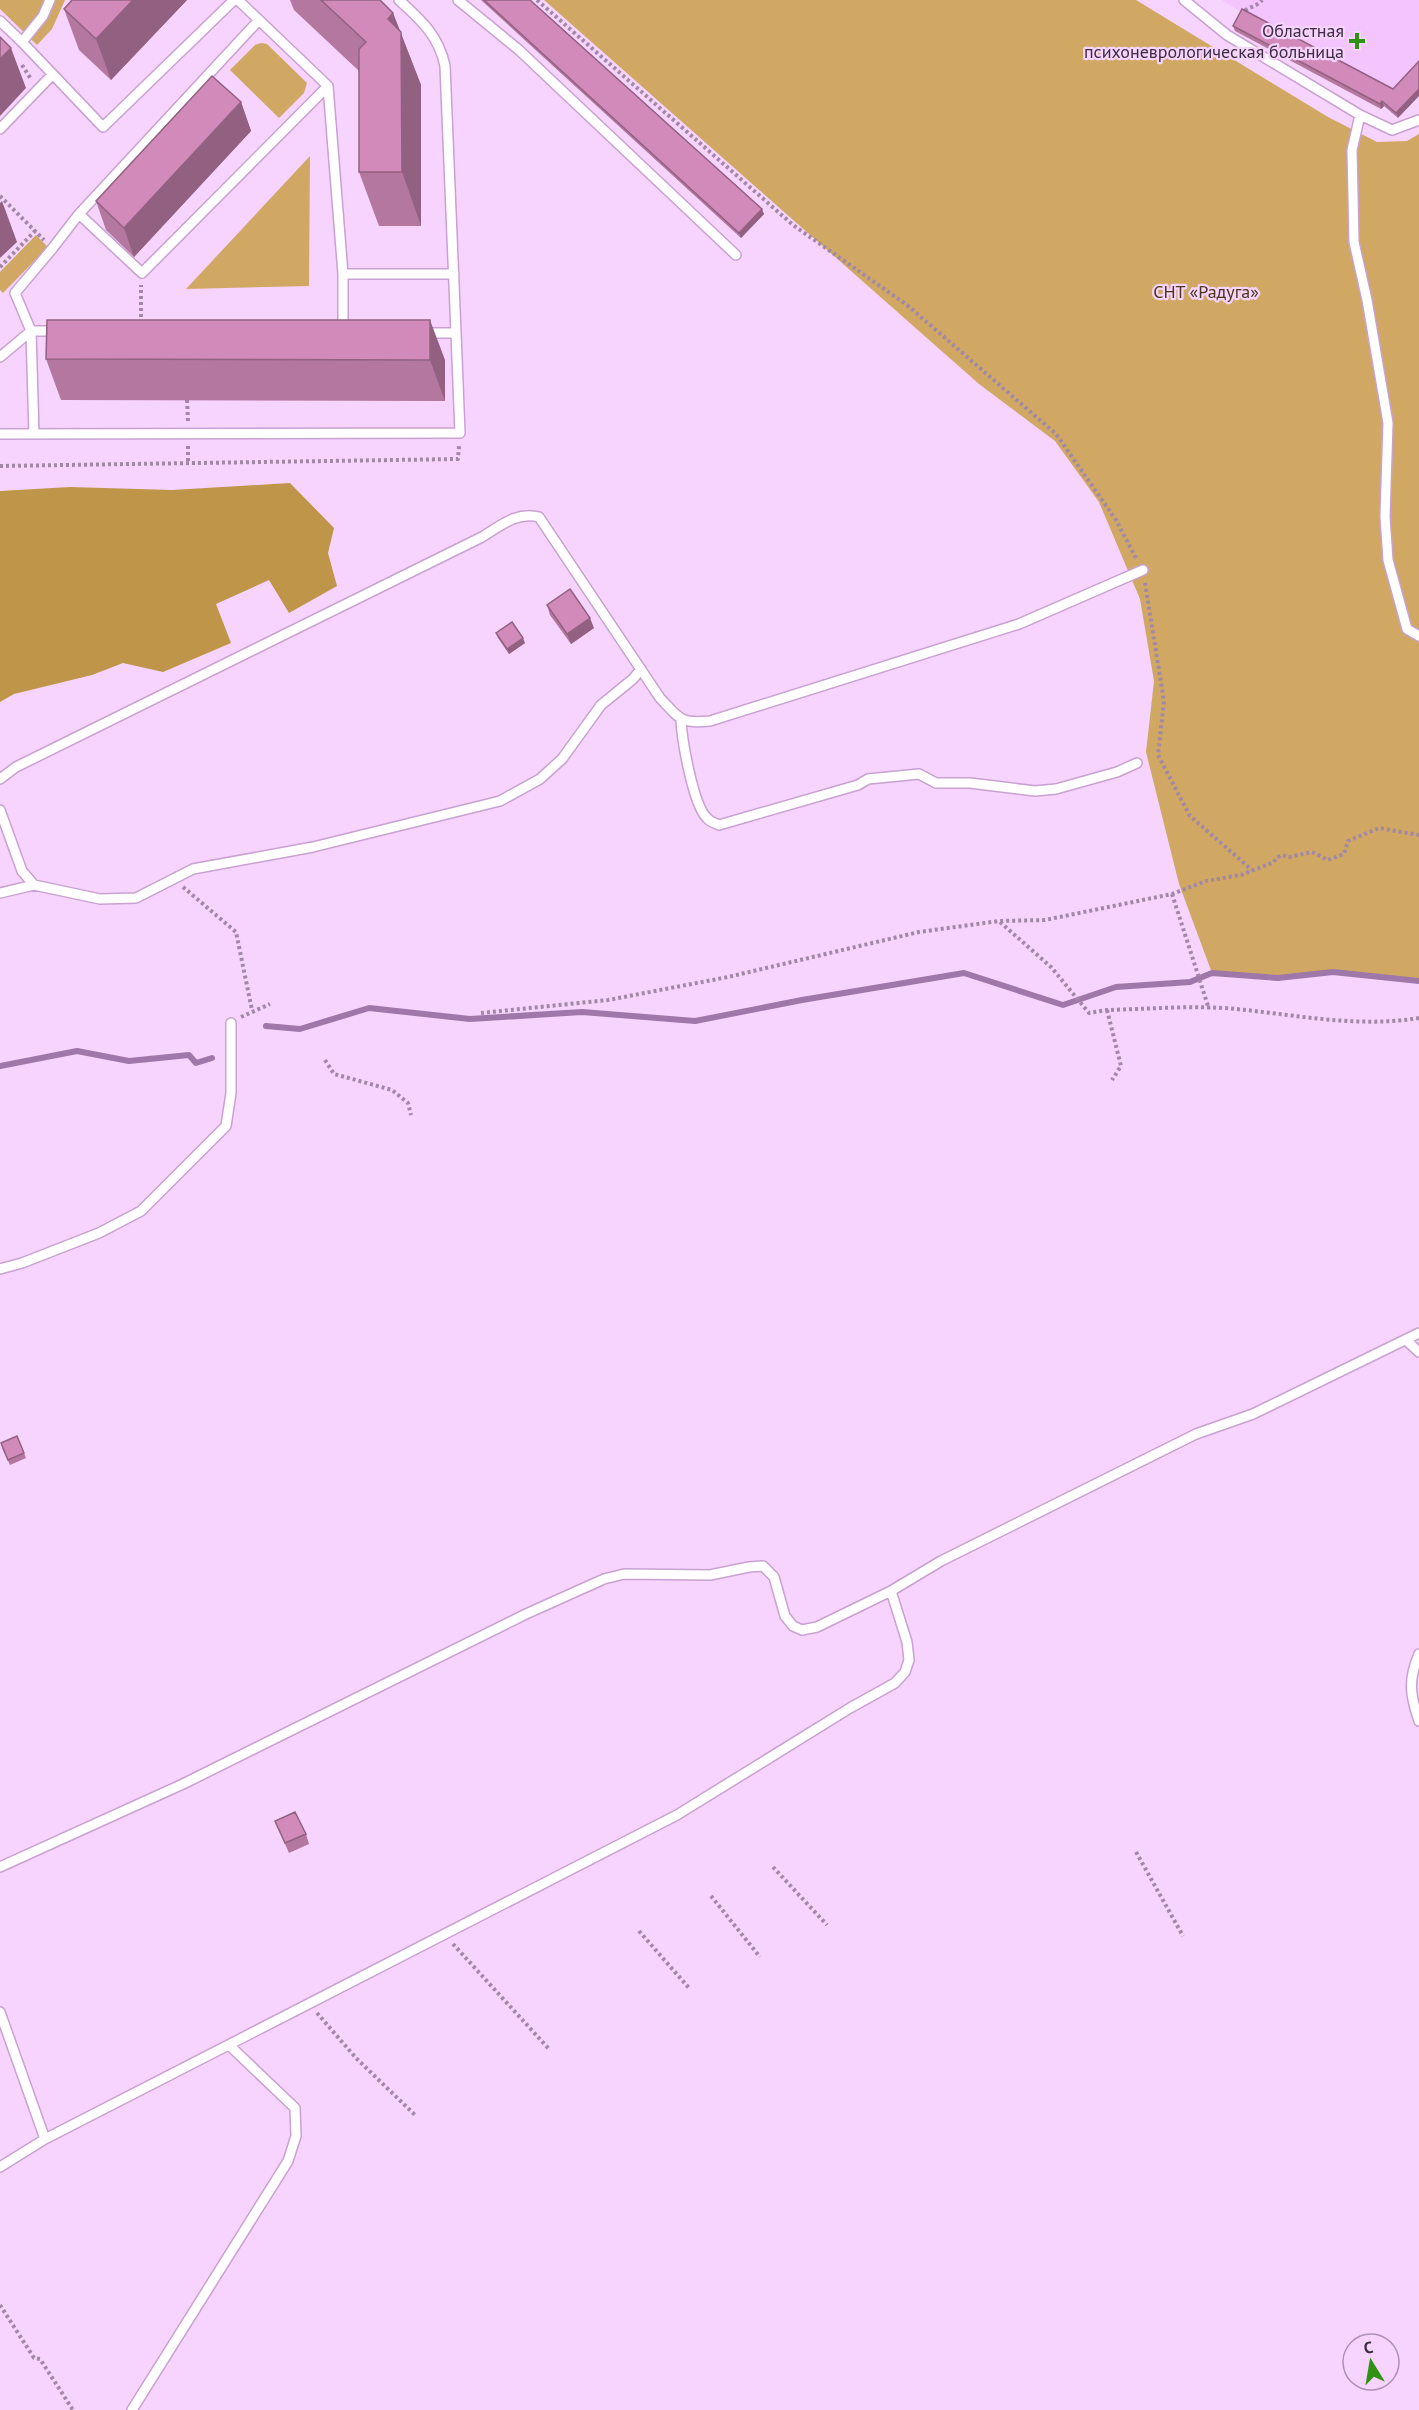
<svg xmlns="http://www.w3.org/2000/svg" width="1419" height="2410" font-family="'PT Sans',sans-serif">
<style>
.built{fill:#f3c4fd}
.green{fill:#d0a863}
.forest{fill:#bf954a}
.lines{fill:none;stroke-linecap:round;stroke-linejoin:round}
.stream{stroke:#a077a9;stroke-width:6}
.service-casing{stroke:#c9a1d2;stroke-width:12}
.path{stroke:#a288a7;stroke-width:4;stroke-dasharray:3 3;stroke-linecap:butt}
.service{stroke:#fff;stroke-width:9}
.wall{fill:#b4779f}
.shaded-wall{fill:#926182}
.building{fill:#d18ab9;stroke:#926182;stroke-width:1.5}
.poi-dot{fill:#309212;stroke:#f6d4fd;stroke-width:2}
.labels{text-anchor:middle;stroke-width:4.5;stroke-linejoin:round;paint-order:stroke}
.poi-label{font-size:18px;fill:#3d2d41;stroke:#f6d4fd;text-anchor:end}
.park-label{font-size:18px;fill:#493716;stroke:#f6d4fd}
</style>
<rect width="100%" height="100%" fill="#f6d4fd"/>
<path class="built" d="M1222 0H1419V68L1395 94 1244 14Z"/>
<path class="green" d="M0 0H65L52 29 37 45 0 9Z
M544 0H1136L1328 117 1377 142 1407 141 1419 134V981L1333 972 1278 978 1212 973 1179 884 1146 752 1154 681 1140 599 1099 502 1055 441 979 384Z
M261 43 267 44 307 83 304 93 279 118 230 70 255 45Z
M310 156 309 286 186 289Z
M36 235 48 247 3 293 0 290V272Z"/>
<path class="forest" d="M290 483 334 528 328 553 337 586 289 613 269 580 216 604 231 643 163 672 123 663 92 675 14 694 0 702V491L70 487 172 490Z"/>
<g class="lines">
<path class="stream" d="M266 1026 300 1029 369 1008 470 1019 582 1012 695 1021 802 1000 964 973 1063 1005 1116 987 1190 982 1212 973 1278 978 1333 972 1419 981
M0 1066 77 1051 129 1061 189 1055 196 1063 212 1058"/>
<defs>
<path id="service" d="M50 0 43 16 22 42 103 127 234 0
M238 0 328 86 142 273 79 214 258 21
M399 0C421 20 439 36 445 66L456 333
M458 0 519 50 736 255
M1184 0 1227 35 1360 115 1392 130 1419 120
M0 21 22 42
M328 86 343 274H454
M1360 115 1352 150 1354 242 1367 300 1388 423 1385 517 1388 560 1407 629 1419 636
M0 129 52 75
M343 274V331
M0 357 31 331 15 293 52 249 79 214
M0 434 460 433 456 333H425
M34 434 31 331H57
M681 720C682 740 693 805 707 818 710 822 715 823 719 825L858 785 868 779 919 774 936 783H970L1035 791 1056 789 1117 772 1137 763
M0 779 16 767 482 537C500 526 517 511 539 517L660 698C680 719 680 724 710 721L1019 624 1143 570
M0 810 22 871 34 885 100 899 136 898 193 869 313 847 500 801 540 779 562 759 601 705 633 679 641 669
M0 893 34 885
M0 1269 22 1263 99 1233 141 1211 226 1126 231 1093V1023
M1406 1340 1419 1352
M1419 1654C1408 1680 1410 1695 1419 1721
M0 1867 183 1784 526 1614 604 1579 624 1574 710 1575 749 1567 763 1566 774 1577 785 1616 793 1626 802 1630 817 1627 891 1591 941 1561 1196 1434 1253 1414 1419 1333
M0 2012 45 2139
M0 2167 45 2139 677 1815 850 1708 895 1683 905 1672 909 1660 907 1642 891 1591
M132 2410 288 2161 296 2136 295 2108 229 2045"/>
</defs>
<use href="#service" class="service-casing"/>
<path class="path" d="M537 0 793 225 907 305 1056 434 1116 520 1137 560
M1241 15C1247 6 1256 8 1262 0
M22 65 31 79
M0 196 44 240
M0 267 35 231
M141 323V285
M187 400 188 421
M188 446V463
M0 466 458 459 459 446
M1145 583 1164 701 1158 755 1190 816 1252 870
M183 887 236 932 252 1010
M1172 894 1209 1009
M1000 922 1051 967 1089 1013 1107 1010C1147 1009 1197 1005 1236 1009 1297 1015 1358 1028 1419 1018
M1107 1010 1121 1066 1112 1080
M481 1013 608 1000 728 977 919 932 999 921 1045 920 1172 894 1206 881 1241 875 1274 862 1276 858 1282 855 1289 857 1312 852 1328 860 1344 854 1348 841 1379 828 1419 835
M241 1017 270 1004
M325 1060 334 1074 392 1090 408 1103 411 1115
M1136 1852 1183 1936
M773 1867 827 1925
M711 1896 760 1957
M639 1931 689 1988
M453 1944 549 2049
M317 2013 356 2058 415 2115
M0 2305 34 2358 40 2359 73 2410"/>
<use href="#service" class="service"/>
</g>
<path class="wall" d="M187 0 111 80 79 50 64 9Z
M290 0H380L393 13 421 85V226H379L359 172V71L294 10Z
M481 0H530L764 214 741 238Z
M1233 26 1393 89 1398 118 1384 106 1381 109 1235 31Z
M241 102 251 131 134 257 106 230 96 201Z
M47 320 445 360V401L61 400 46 359Z
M547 605 594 628 571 644 550 615Z
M496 633 525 643 509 654 498 638Z
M17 1436 26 1458 10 1465 2 1448Z
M275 1821 306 1834 309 1844 289 1853Z"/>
<path class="shaded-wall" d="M133 0H187L111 80 96 39Z
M393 13 421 85V226L402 172 388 19Z
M11 48 26 88 0 116V59Z
M1419 89V96L1398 118 1396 113Z
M1382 101 1384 106 1381 109 1380 104Z
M241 102 251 131 134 257 124 228Z
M2 201 17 242 0 258V203Z
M762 209 764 214 741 238 739 233Z
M430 320 445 360V401L430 360Z
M590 618 594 628 571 644 567 634Z
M523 638 525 643 509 654 507 649Z"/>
<path class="building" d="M72 0H133L96 39 64 9Z
M321 0H380L393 13 388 19 401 32 402 172H359V49L366 42Z
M484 0H530L762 209 739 233Z
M1242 9 1393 89 1419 61V89L1396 113 1382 101 1380 104 1233 26Z
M0 37 11 48 0 59Z
M212 76 241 102 124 228 96 201Z
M47 320H430V360L46 359Z
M570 589 590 618 567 634 547 605Z
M512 622 523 638 507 649 496 633Z
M17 1436 24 1453 8 1460 1 1443Z
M295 1812 306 1834 285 1843 275 1821Z"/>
<path class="poi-dot" d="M1354 32h6v6h6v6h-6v6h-6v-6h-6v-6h6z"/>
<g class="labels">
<g class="poi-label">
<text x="1344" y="37">Областная<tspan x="1344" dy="21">психоневрологическая больница</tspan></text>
</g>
<g class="park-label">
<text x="1206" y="298">СНТ «Радуга»</text>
</g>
</g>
<g transform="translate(1371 2362) rotate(349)"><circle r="28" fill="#f6d4fd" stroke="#ac91b2" stroke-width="1.5"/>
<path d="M0-4.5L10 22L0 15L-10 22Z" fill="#309212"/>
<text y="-9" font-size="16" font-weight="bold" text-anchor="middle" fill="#3d2d41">С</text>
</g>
</svg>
